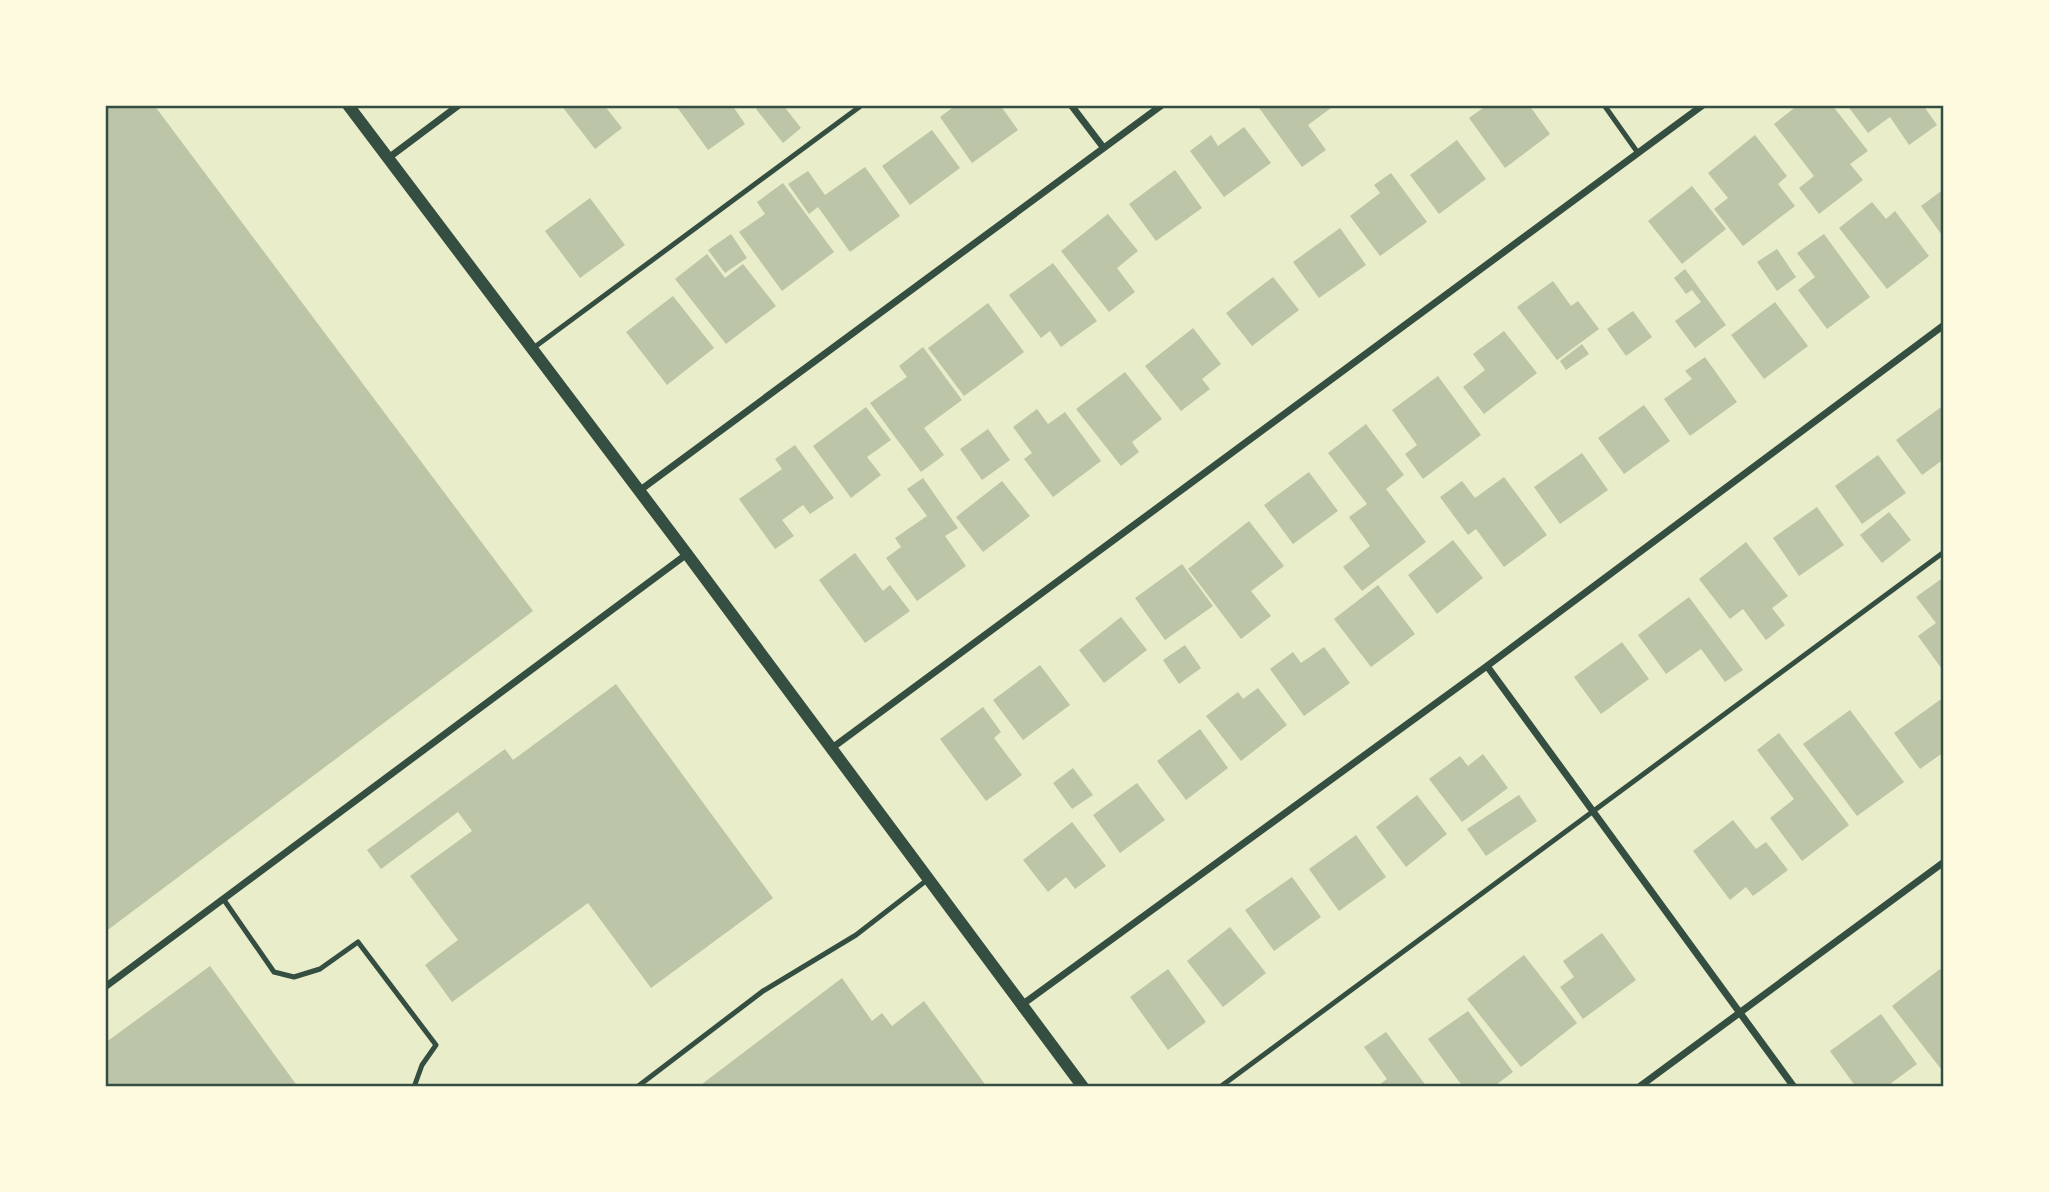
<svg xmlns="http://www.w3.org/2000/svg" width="2049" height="1192" font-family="'Archivo Narrow',sans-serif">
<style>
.building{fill:#bcc5a7}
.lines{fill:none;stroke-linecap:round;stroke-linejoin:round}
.service{stroke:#344e41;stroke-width:5}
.minor{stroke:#344e41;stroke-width:7}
.tertiary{stroke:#344e41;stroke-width:12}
.neatline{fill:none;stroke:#344e41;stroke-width:2.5}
</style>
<rect width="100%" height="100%" fill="#e9edc9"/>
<path class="building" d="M105 105H154L533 611 105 932Z
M561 105H604L622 128 595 149Z
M681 105H732L745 124 708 150 677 107Z
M761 105H783L801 128 783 143 756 109Z
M956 105H1000L1018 130 972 163 940 117Z
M1257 105H1335L1308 125 1326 150 1302 167Z
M1487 105H1500L1501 107 1504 105H1529L1550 134 1505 168 1469 118Z
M1798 105H1832L1868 151 1850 164 1863 180 1819 214 1799 188 1814 176 1774 124Z
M1847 105H1923L1937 125 1909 145 1890 117 1868 133Z
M1244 127 1271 163 1224 197 1190 151 1211 135 1218 146Z
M932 130 960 168 910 205 882 166Z
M1755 135 1787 176 1778 184 1795 206 1743 246 1714 209 1728 198 1708 173Z
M1457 140 1486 179 1439 214 1410 175Z
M865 167 900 216 850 252 818 207 809 214 788 184 808 171 825 195Z
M1175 170 1202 208 1156 241 1129 204Z
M1391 173 1427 222 1380 256 1350 216 1380 193 1374 185Z
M783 183 834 252 782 291 739 232 765 214 757 202Z
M1692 186 1726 229 1682 264 1648 221Z
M1944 189V238L1921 206Z
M590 198 625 245 580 278 545 231Z
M1872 202 1886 219 1895 211 1929 256 1887 289 1839 228Z
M1108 214 1138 251 1117 268 1135 292 1109 312 1061 251Z
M1340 228 1366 265 1319 298 1293 262Z
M731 234 747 258 725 273 708 250Z
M1824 234 1870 297 1827 329 1798 290 1815 277 1797 253Z
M1777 249 1796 277 1777 291 1757 262Z
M707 254 725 278 743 264 776 306 726 344 675 279Z
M1053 263 1097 321 1061 347 1050 331 1041 338 1009 295Z
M1685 269 1726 325 1695 348 1675 321 1701 302 1692 290 1686 294 1674 278Z
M1273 277 1299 310 1252 346 1226 313Z
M1553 281 1571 306 1578 301 1599 329 1557 360 1517 307Z
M673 296 714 348 667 385 626 332Z
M1775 302 1808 346 1764 379 1731 335Z
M988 303 1024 352 964 396 928 348Z
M1633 311 1652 337 1626 356 1607 329Z
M1193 328 1221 364 1202 379 1210 389 1181 411 1145 366Z
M1504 331 1537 373 1484 414 1463 387 1485 370 1473 354Z
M1582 344 1589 354 1566 370 1560 361Z
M923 347 962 400 924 428 944 455 921 472 870 403 907 377 899 366Z
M1705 357 1737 402 1690 436 1664 399 1692 379 1685 371Z
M1125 372 1162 419 1132 442 1139 452 1121 466 1076 409Z
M1438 376 1481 435 1423 479 1405 454 1417 445 1392 410Z
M1644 405 1670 441 1624 474 1598 438Z
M1944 405V459L1922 475 1896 440Z
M866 407 891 440 867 457 881 475 851 498 813 446Z
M1037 409 1048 424 1065 412 1101 461 1053 497 1024 459 1032 453 1013 427Z
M1366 424 1404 475 1386 489 1426 542 1362 591 1343 567 1370 546 1349 517 1367 504 1328 453Z
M988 429 1010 460 982 480 960 449Z
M795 445 834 498 810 514 803 505 782 520 794 536 775 549 739 499 782 469 775 459Z
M1582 453 1608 490 1560 524 1534 487Z
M1878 455 1906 493 1862 524 1835 486Z
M1309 472 1338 511 1293 544 1264 505Z
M1504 477 1547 535 1504 567 1476 529 1468 535 1440 497 1462 481 1475 498Z
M923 478 958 528 945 536 966 566 917 601 886 558 901 547 895 538 927 516 907 489Z
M1002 481 1030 516 983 552 956 517Z
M1817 507 1844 545 1799 576 1773 538Z
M1889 512 1911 540 1882 563 1860 535Z
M1249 521 1284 566 1251 591 1271 616 1241 639 1188 569Z
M1453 540 1483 578 1437 614 1408 575Z
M1746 542 1788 596 1772 608 1785 625 1766 640 1743 609 1730 619 1699 579Z
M855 553 883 591 890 585 910 611 865 643 819 580Z
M1182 564 1213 606 1165 640 1135 598Z
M1944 577V672L1918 636 1936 623 1916 597Z
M1378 585 1415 634 1371 667 1334 619Z
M1689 597 1743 670 1725 682 1701 649 1666 674 1638 635Z
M1121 617 1147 650 1104 683 1079 650Z
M1622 642 1649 679 1601 714 1574 677Z
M1185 645 1201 668 1179 684 1163 660Z
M1324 647 1350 683 1304 716 1270 669 1293 652 1301 663Z
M1040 665 1070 705 1023 740 993 700Z
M616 684 773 898 651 988 588 903 452 1002 425 965 458 940 410 876 472 831 458 812 381 869 367 850 505 749 513 760Z
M1258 688 1287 725 1241 761 1206 716 1238 692 1243 699Z
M1944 697V752L1920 769 1894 733Z
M983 707 1001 732 994 738 1022 775 986 801 940 739Z
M1850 710 1904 782 1857 816 1803 744Z
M1200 729 1228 768 1186 800 1157 761Z
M1779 733 1849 825 1802 861 1770 818 1794 799 1757 750Z
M1483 754 1508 788 1462 822 1429 779 1460 756 1468 766Z
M1073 768 1093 795 1072 809 1053 783Z
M1137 783 1165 820 1120 853 1093 815Z
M1417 795 1447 834 1406 867 1376 827Z
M1519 795 1537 821 1486 856 1467 829Z
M1733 820 1756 849 1766 842 1788 870 1753 896 1746 887 1730 900 1693 851Z
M1072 822 1106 866 1075 889 1066 877 1048 892 1023 860Z
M1356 835 1386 877 1339 911 1309 869Z
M1292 877 1321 917 1274 951 1245 910Z
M1230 927 1266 973 1223 1007 1187 961Z
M1602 933 1636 980 1583 1019 1560 987 1574 977 1563 961Z
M1524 955 1577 1023 1521 1067 1467 999Z
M210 966 298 1087H105V1043Z
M1168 969 1206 1022 1168 1050 1130 997Z
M1940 969 1944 974V1067L1941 1069 1892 1006Z
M842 978 872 1021 882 1013 892 1026 924 1001 987 1087H698Z
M1468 1011 1513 1072 1493 1087H1463L1428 1039Z
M1881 1014 1917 1064 1886 1087H1856L1830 1051Z
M1386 1032 1427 1087H1376L1387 1079 1364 1047Z"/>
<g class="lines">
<path class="service" d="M1604 105 1638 153
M532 349 862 105
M224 900 274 972 294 977 320 969 358 942 436 1045 422 1065 414 1087
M637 1087 763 991 856 935 927 880
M1220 1087 1944 552"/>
<path class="minor" d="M1071 105 1103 147
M387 159 459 105
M639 491 1162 105
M1487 666 1794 1087
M832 748 1703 105
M105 987 687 554
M1023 1004 1487 666 1944 325
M1639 1087 1944 862"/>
<path class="tertiary" d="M348 105 687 554 1083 1087"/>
</g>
<rect width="2049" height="1192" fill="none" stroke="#fefae0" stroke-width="214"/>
<rect x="107" y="107" width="1835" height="978" class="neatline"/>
</svg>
